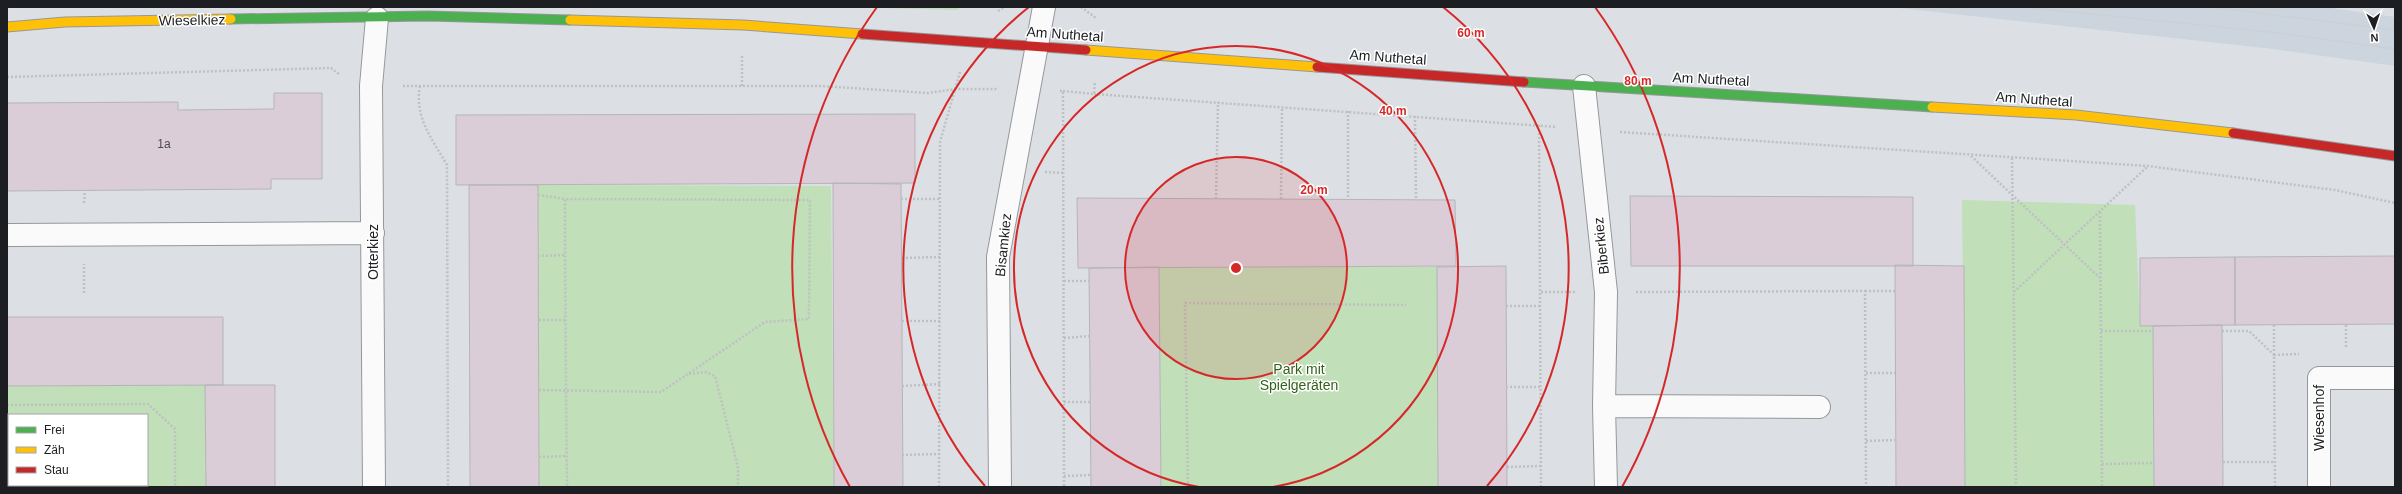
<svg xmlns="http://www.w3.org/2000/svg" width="2402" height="494" font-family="Arial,sans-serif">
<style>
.built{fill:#ccd4dd}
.green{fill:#c1dfb8;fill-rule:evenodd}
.building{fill:#dacdd8;stroke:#b4b5b7}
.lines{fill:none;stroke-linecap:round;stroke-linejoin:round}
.street-casing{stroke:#95989b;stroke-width:24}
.fast-casing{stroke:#95989b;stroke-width:11}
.slow-casing{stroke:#95989b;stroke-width:11}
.jam-casing{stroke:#95989b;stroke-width:11}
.path{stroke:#bfc0c2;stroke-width:2.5;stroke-dasharray:2 2;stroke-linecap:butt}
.street{stroke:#fafafb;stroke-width:22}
.fast{stroke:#4caf50;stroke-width:9}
.slow{stroke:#ffc107;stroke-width:9}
.jam{stroke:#c62828;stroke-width:9}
.tram{stroke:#cdced0;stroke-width:1}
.ring{fill:none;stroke:#d62828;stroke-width:2}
.labels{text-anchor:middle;stroke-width:3;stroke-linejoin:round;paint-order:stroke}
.number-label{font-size:12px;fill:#4c4a4f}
.street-label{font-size:14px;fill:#1c1e21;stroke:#fff}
.park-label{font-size:14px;fill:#336118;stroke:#fff}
.centre{fill:#d62828;stroke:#fff;stroke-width:2}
.ring-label{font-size:12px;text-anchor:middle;font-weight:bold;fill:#d62828;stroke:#fff;stroke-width:3;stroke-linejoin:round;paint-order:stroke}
</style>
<rect width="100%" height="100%" fill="#dce0e4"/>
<path class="built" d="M1890 7H2325L2395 17V66L2273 49Z"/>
<path class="green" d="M849 7H962L956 10Z
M538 185 831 186 834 487H539Z
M1962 200 2135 205 2140 325 2153 326 2154 487H1965Z
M1159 267H1437L1438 487H1161Z
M205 385 206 487H7V386ZM9 415H147V485H9Z"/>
<path class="building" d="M274 93H322V179H271V189L7 191V103L178 102V110L274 109Z
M915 114V183L456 185V115Z
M833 183 901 184 903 487H834Z
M469 185H538L539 487H470Z
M1630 196 1913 197V266H1631Z
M1077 198 1455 200 1456 266 1078 268Z
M2395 256V324L2235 325V257Z
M2235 257V325L2140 326V258Z
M1895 265 1964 266 1965 487H1896Z
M1506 266 1507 487H1438L1437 267Z
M1159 267 1161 487H1091L1089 268Z
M7 317H223V385L7 386Z
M2222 325 2223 487H2154L2153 326Z
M205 385H275V487H206Z"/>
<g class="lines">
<defs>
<path id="street" d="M1584 86 1606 292 1604 406 1606 487
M7 235 373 233
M1604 406 1819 407
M374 487 371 86 377 18
M1000 487 998 257 1044 7
M2319 487V378H2395"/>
<path id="fast" d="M231 19 428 16 570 20
M1524 82 1932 107"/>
<path id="slow" d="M570 20 743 25 862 34
M7 27 65 22 231 19
M1086 50 1317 67
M1932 107 2076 115 2233 133"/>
<path id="jam" d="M862 34 1086 50
M1317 67 1524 82
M2233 133 2395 156"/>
</defs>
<use href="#street" class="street-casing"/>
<use href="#fast" class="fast-casing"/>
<use href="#slow" class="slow-casing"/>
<use href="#jam" class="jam-casing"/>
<path class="path" d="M1081 7 1096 18
M998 11 1005 7
M7 77 331 68 340 75
M403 86H821L928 93 956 89H997
M420 86C414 117 432 139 447 165L448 487
M742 86V55
M1060 91H1063L1064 487
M1063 91 1094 94 1095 81
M1094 94 1557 127
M1348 111V199
M1415 116 1416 199
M1539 125 1540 292
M1620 132 2148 166 2335 190 2395 203
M1971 156 2101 279
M2012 158 2016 487
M1045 172 1064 173
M538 195 565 199
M901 199H939
M1216 199 1218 102
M1281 199 1282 107
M84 203 85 190
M2100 212 2102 487
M538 256 565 255
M902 258 940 257
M1064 281H1090
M1865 291H1895
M1636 292 1865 291 1866 487
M2014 292 2147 167
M84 293V264
M1506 306H1540
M539 320H566
M902 321H940
M2274 325V354
M2346 325V348
M2101 331H2153
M2222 331H2249L2274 355
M1064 338 1090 336
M1866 373H1895
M689 374 705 372 715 376 738 467V487
M902 386 940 384
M1506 387H1540
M539 390 661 392 765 322 809 319 810 200 565 199C565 295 566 391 567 487
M1064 402H1091
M7 405 148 404 175 429V487
M1866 441 1896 440
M902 455 939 454
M539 457 567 456
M2223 462H2275
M2102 464 2154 463
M1507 467 1540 466
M1064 476 1091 475
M939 487 940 142 960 72
M1188 487 1185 303 1406 305
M1541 487 1540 292H1575
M2275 487 2274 355 2299 354"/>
<use href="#street" class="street"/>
<use href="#fast" class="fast"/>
<use href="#slow" class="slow"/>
<use href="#jam" class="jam"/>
<path class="tram" d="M2021 7 2279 33 2395 49
M2209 7 2395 30"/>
</g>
<circle cx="1236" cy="268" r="111" fill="#d62828" fill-opacity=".12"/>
<g class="ring">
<circle cx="1236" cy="268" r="111"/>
<path d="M1199 487A222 222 0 1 1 1273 487"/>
<path d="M985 486A333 333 0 0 1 1029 7M1443 7A333 333 0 0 1 1487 486"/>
<path d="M850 487A444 444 0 0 1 877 7M1595 7A444 444 0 0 1 1622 487"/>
</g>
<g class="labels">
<g class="number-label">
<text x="164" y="148">1a</text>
</g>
<g class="street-label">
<text transform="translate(192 20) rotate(-1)" y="5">Wieselkiez</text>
<text transform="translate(1065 34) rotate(4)" y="5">Am Nuthetal</text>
<text transform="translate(1388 57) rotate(4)" y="5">Am Nuthetal</text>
<text transform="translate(1711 79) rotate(3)" y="5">Am Nuthetal</text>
<text transform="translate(2034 99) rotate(4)" y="5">Am Nuthetal</text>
<text transform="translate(1003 245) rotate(-84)" y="5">Bisamkiez</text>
<text transform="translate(1601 246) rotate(-96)" y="5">Biberkiez</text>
<text transform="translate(373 252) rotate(-90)" y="5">Otterkiez</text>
<text transform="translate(2319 418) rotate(-90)" y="5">Wiesenhof</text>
</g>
<g class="park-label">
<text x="1299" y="374">Park mit<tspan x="1299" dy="16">Spielgeräten</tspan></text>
</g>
</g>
<circle cx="1236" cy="268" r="6" class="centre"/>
<g class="ring-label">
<text x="1471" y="37">60 m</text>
<text x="1638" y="85">80 m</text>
<text x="1393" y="115">40 m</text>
<text x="1314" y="194">20 m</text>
</g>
<rect width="2402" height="494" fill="none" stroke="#1c1e21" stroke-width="16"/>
<rect x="8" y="414" width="140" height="72" fill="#ffffff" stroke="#a4a5a6"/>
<rect x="16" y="427" width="20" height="6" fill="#4caf50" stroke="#a4a5a6"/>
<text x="44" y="434" font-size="12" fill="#1c1e21">Frei</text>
<rect x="16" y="447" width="20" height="6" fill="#ffc107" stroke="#a4a5a6"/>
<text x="44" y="454" font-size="12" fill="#1c1e21">Zäh</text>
<rect x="16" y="467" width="20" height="6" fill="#c62828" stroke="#a4a5a6"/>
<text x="44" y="474" font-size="12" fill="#1c1e21">Stau</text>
<g transform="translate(2374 28) rotate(177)" stroke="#ffffff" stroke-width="3" paint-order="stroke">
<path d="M0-3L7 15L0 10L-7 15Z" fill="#1c1e21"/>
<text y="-6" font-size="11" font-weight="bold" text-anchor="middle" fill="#1c1e21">N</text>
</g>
</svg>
